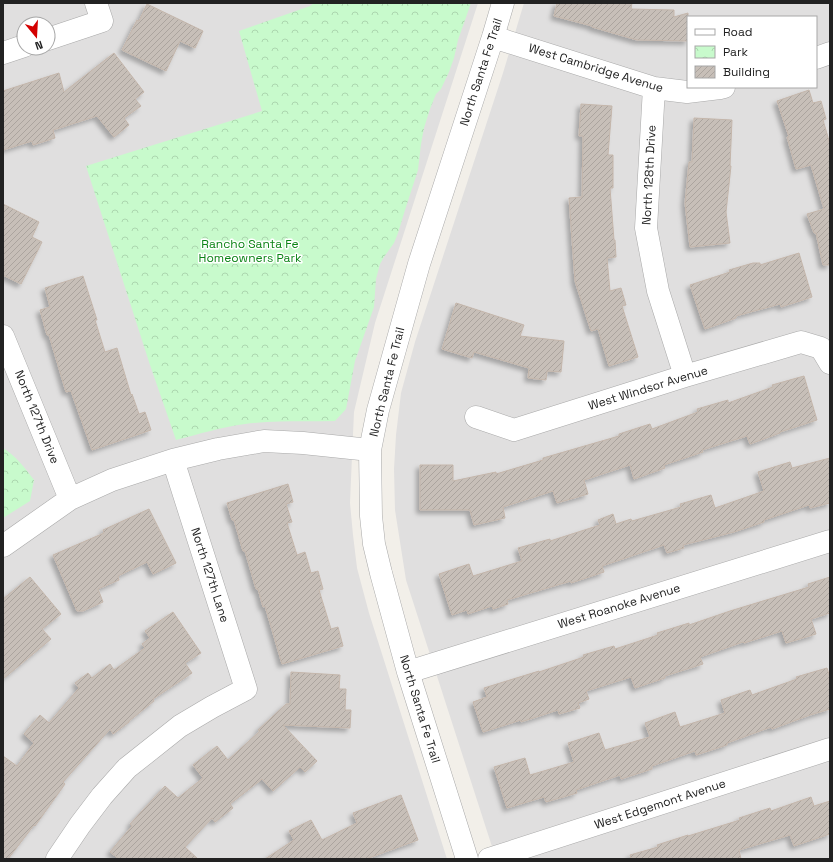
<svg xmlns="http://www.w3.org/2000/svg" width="833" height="862" font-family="'Space Grotesk',sans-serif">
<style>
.residential{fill:#e0dfdf;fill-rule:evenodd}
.park{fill:url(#park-crowns)}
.building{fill:url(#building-hatch);stroke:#c4b6ab;filter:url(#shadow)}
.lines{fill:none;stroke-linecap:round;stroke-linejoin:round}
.minor-casing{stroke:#a9a9a9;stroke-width:23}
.minor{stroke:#fff;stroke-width:22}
.labels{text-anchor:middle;stroke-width:3;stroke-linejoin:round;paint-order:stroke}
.street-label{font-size:12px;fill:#222;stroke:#fff}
.park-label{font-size:12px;fill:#0c8416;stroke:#fff}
</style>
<defs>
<pattern id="park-crowns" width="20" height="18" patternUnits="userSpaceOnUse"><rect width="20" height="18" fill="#c8facc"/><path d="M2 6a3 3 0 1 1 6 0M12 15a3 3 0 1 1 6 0" fill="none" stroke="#acd6af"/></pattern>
<pattern id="building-hatch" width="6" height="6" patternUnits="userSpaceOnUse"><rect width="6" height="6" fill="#c7bfb8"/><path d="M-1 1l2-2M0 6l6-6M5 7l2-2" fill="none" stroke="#aba49e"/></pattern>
<filter id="shadow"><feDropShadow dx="-3.5" dy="3.5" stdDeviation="2" flood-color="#0004"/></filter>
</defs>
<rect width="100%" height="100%" fill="#f2efe9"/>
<path class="residential" d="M3 3H478L375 323 354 412 351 479 350 503 353 535 357 568 369 613 447 859H3ZM24 24H48V48H24Z
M524 3H830V859H496L406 580 395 510 394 469 396 435 401 393 415 342 503 73ZM688 17H816V87H688Z"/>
<path class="park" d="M314 3H471L458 40 454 58 449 72 441 89 436 94 430 109 424 128 421 144 418 170 405 210 398 233 394 243 384 257 380 264 376 279 374 307 355 361 346 409 335 421C306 422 274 420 245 424 222 427 199 434 176 440L150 365 86 166 262 111 239 31 310 6Z
M3 448C16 456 25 468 34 480L30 501 3 518Z"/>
<path class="building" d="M557 3H632L631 9 674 10V17L688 13V41L637 40 592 27V26L554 16Z
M147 4 203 31 195 48 180 41 166 71 122 50 137 20 139 21Z
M114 53 144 92 135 99 141 106 124 118 129 125 114 137 97 116 53 130 55 138 33 145 32 141 3 150V91L59 73 64 92Z
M809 90 813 103 821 101 826 119 823 120 830 144V265H823L816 233H814L807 214 824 209 811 165 796 169 787 137H789L777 101Z
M581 104 612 106 608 155H613V188H610L614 240H615L616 257 607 258 610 291 621 288 626 305 622 306 638 357 609 366 598 329 591 331 575 281 569 198 582 197 583 136H579Z
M694 118 732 120 730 166H731L726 212 730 243 690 247 685 203 689 162H692Z
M3 204 39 222 32 237 42 242 21 284 3 275Z
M799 253 812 297 781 307 780 304 736 316V318L705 329 690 285 730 272 729 270 753 263H760V265Z
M83 276 97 320H95L105 352 117 348 131 395 132 394 139 414 145 412 151 430 92 450 71 391 66 392 49 335H47L40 310 50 307 45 288Z
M456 303 524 325 520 336 564 341 561 372 547 371 546 380 528 378 529 368 474 352 472 358 442 349Z
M804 376 817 420 780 432V433L750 444 747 436 702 450 703 452 664 465 665 468 634 479 630 465 584 480 588 494 557 503 553 491 503 507 505 518 474 525 470 510H420V465H453V481L496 472V474L543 460V458L619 436V434L650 424 652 429 698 412 697 409 728 400V403L773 387 772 385Z
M830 458V503L810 508 809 505 764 520V522L734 532 683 545 684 548 667 553 664 545 602 566 604 572 571 583V581L507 600 508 604 493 609 492 606 468 614 467 610 452 615 439 574 469 564 473 576 522 561 518 548 550 539V541L600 525 598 520 613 514 616 524 631 519 632 521 681 507 680 504 711 495 715 508 764 491 758 472 790 462 792 468Z
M288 484 293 502 286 504 292 522 287 523 297 555 305 552 311 573 318 571 323 589 319 590 331 629 338 627 343 646 282 664 265 606 263 607 258 589H256L245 551H243L234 520H232L227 503Z
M149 509 176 563 153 574 147 562 118 576 119 580 98 589 103 602 83 611H77L53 555 104 533 103 530Z
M30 577 61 614 42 629 51 639 3 679V599Z
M830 577V613L811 619 816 634 786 643 782 631 744 643 743 642 700 657 703 664 665 676V678L635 688 631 677 586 691 589 699 578 703 580 708 559 714 558 710 521 722V720L483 732 473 702 487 697 484 688 539 671V672L584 657 583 655 614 646 615 649 658 635 657 633 689 623V625L730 611 809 587 808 584Z
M173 612 201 653 185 663 192 673 153 699 154 701 129 721V722L113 734 110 729 63 782 65 784 35 826 34 825 8 859H3V756L17 766 34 743 24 734 40 715 49 723 79 688 75 683 88 673 92 678 110 664 114 670 145 648 142 644 150 638 145 631Z
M827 668 830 677V709L810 715 772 729 771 727 727 743V745L696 755 695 751 652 766V769L621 779 620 775 576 790 577 793 546 802 544 797 507 808 494 767 525 758 530 775 574 762 568 743 599 733 605 750 650 737 645 723 675 712 680 727 725 713 721 700 750 690 752 695 797 679 796 677Z
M291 672 340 675 339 689H346L345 710H351L350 728 283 725 317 761 305 772 300 767 273 791 262 779 230 804 233 808 215 822 212 818 185 847 198 859H119L110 852 132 826 130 824 165 786 178 798 203 778 193 765 217 746 228 760 260 731 258 730 286 704H290Z
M401 795 418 840 366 859H265L294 840 289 831 311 820 322 840 357 823 353 813Z
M811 797 814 806 830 801V834L794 846 790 835 739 850 741 859H631L630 855 658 847 657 845 688 835V836L740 820 739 818 770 808 771 811Z"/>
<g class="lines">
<defs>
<path id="minor" d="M493 37 654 88 687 92 720 88 724 87
M48 39 102 21 96 3
M3 53 24 46
M816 58 830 53
M654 88 646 228 658 291 685 376
M3 336 70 499
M476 417 514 430 685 376 801 342 821 348 830 363
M3 546 70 499 112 480 173 460 218 449 264 441 303 443 370 450
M408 672 830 541
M57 859 80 825 102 796 127 768 180 726 212 707 246 689 173 460
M467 859 408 672 381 573 374 544 371 516 370 450 378 410 419 264 493 37 503 3
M489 859 830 749"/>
</defs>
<use href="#minor" class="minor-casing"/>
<use href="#minor" class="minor"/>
</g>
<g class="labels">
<g class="street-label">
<text transform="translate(596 68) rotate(17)" y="4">West Cambridge Avenue</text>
<text transform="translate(481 72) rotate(-72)" y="4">North Santa Fe Trail</text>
<text transform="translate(649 175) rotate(-87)" y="4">North 128th Drive</text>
<text transform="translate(387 382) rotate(-76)" y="4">North Santa Fe Trail</text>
<text transform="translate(648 388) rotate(-17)" y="4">West Windsor Avenue</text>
<text transform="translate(37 417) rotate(68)" y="4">North 127th Drive</text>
<text transform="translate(210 575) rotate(72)" y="4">North 127th Lane</text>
<text transform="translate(619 606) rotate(-17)" y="4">West Roanoke Avenue</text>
<text transform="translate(420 709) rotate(73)" y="4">North Santa Fe Trail</text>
<text transform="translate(660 804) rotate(-18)" y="4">West Edgemont Avenue</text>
</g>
<g class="park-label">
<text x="250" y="248">Rancho Santa Fe<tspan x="250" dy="14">Homeowners Park</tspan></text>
</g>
</g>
<rect width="833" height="862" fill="none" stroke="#222222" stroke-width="8"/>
<rect x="687" y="16" width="130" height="72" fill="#ffffff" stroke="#a7a7a7"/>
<rect x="695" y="29" width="20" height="6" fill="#ffffff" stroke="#a7a7a7"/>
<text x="723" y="36" font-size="12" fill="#222222">Road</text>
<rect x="695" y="46" width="20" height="12" fill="url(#park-crowns)" stroke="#a7a7a7"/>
<text x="723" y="56" font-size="12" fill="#222222">Park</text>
<rect x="695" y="66" width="20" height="12" fill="url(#building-hatch)" stroke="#a7a7a7"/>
<text x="723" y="76" font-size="12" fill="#222222">Building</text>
<g transform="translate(36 36) rotate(162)"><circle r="19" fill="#ffffff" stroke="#a7a7a7"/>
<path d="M0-3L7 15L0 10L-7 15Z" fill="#d40000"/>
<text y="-6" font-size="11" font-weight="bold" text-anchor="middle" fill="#222222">N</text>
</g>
</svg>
